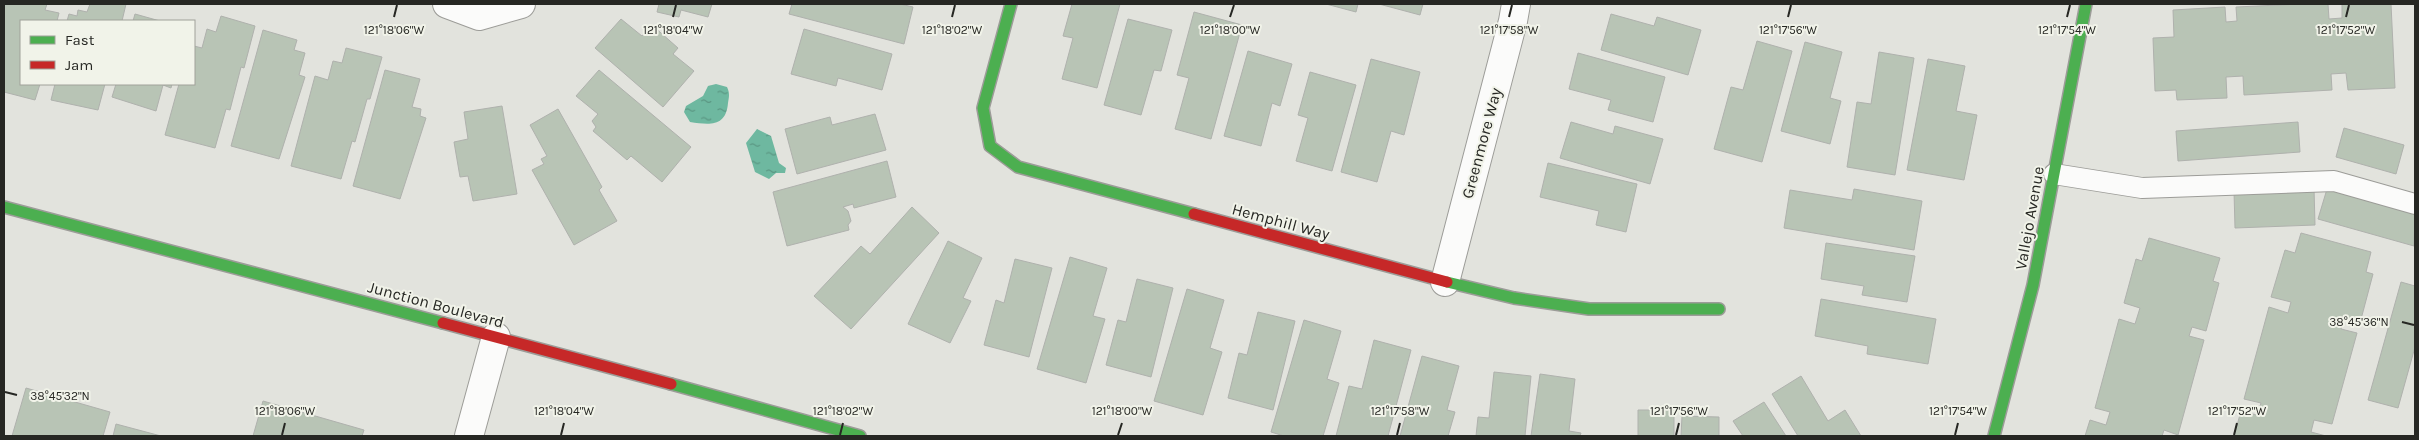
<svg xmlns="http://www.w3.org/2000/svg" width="2419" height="440" font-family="Karla,sans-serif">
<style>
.water{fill:url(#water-ripples)}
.building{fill:#b8c4b5;stroke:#afb1ad}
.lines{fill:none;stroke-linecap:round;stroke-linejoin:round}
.lane-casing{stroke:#9c9c98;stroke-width:22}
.street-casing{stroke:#9c9c98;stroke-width:30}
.fast-casing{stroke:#9c9c98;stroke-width:14}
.jam-casing{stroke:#9c9c98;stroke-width:14}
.lane{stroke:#fbfbfa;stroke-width:20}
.street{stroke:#fbfbfa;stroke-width:28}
.fast{stroke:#4caf50;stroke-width:11}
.jam{stroke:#c62828;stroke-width:11}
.ticks{fill:none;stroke:#262723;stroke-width:2}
.labels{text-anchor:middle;stroke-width:4;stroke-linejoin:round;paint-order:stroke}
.street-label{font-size:16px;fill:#262723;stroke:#f1f3e9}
.ticks-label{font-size:12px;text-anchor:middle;fill:#262723;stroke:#f1f3e9;stroke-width:4;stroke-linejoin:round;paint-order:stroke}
</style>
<defs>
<pattern id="water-ripples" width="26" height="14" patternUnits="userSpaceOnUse" patternTransform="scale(1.25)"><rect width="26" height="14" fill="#6eb8a0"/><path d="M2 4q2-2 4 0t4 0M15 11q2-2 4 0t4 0" fill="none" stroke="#5a9682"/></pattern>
</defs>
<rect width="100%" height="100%" fill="#e2e3dd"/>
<path class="water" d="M716 84 727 87C730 93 729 97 728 103 726 127 710 125 690 122L684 112 686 106 703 96 708 86Z
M757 129 771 136 779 163 786 168 785 173H776L769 179 755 172 746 143Z"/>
<path class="building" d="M4 4H47L45 10 59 13 57 21H21V84H40L35 100 4 92Z
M90 4H126L122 21H67L69 14 77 16 78 10 87 12Z
M659 4H712L708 17 681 10 679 17 657 12Z
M792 4H900L913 7 904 44 789 14Z
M1072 4H1120L1097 88 1062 79 1073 38 1063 36Z
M1326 4H1358L1356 12Z
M1379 4H1423L1420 15Z
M2300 4H2328L2329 19 2342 18V4H2391L2395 88 2348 90 2346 73 2331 74 2332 90 2244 95 2243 76 2226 77 2227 98 2177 100 2176 90 2155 91 2153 38 2174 37 2173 10 2225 7 2226 22 2237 21 2236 7Z
M1194 12 1242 25 1211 139 1175 129 1189 78 1177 75Z
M135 14 160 21H133Z
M1611 14 1654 26 1657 17 1701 30 1688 75 1601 50Z
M221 16 255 26 244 68 241 67 230 110 226 109 215 148 165 135 179 84H194V46L202 48 207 29 216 32Z
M621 19 642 36 652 25 678 48 673 54 694 71 663 107 595 48Z
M1128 19 1172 30 1161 71 1154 70 1141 115 1104 105Z
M804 29 892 54 882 90 838 78 836 86 791 74Z
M263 30 297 40 294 50 305 53 299 75 305 77 279 159 231 146Z
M1757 41 1792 51 1762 162 1714 149 1731 87 1743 90Z
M1805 42 1842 52 1830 98 1841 101 1830 144 1781 131Z
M346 48 382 57 370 99H367L355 142 352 141 341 179 291 166 315 76 328 80 333 61 342 63Z
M1248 51 1292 64 1280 106 1272 103 1261 146 1224 136Z
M1879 52 1914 58 1895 175 1847 167 1857 102 1871 104Z
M1578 53 1665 77 1653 122 1608 110 1611 100 1569 89Z
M1371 59 1420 72 1404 135 1391 131 1377 182 1341 172Z
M1928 59 1965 66 1956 111 1977 115 1964 180 1907 170Z
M385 70 420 79 412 107 421 109 420 116 426 118 400 199 353 186Z
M599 70 691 147 662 182 631 156 627 160 593 131 596 127 592 121 598 114 576 96Z
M1310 72 1356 85 1332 171 1296 161 1308 118 1298 115Z
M55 84H105L98 110 51 100Z
M116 84H172L171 88 163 85 156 111 112 97Z
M502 106 517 194 473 201 468 176 460 177 454 142 468 139 464 112Z
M558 109 602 187 599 190 617 221 574 245 532 170 544 164 541 159 547 156 530 125Z
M875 114 886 150 797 174 785 129 830 117 832 125Z
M1571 122 1613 134 1615 126 1663 139 1650 184 1560 158Z
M2298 122 2300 152 2178 161 2176 131Z
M2344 128 2404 145 2396 174 2336 157Z
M887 161 896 197 854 208 853 204 843 207 848 211 851 221 848 225 849 230 787 246 773 192Z
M1548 163 1637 184 1626 232 1596 225 1599 211 1540 197Z
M2314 188 2315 225 2235 228 2234 191Z
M1854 189 1922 201 1914 250 1784 228 1790 190 1852 200Z
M2327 189 2415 214 2414 246 2318 219Z
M912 207 939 233 851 329 814 296 861 246 870 254Z
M2301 233 2371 252 2366 272 2373 274 2360 323 2343 319 2341 329 2357 333 2332 424 2314 420 2311 432 2326 436H2234L2241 411 2257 415 2261 403 2244 399 2269 307 2288 313 2291 302 2271 297 2285 250 2295 253Z
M2149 238 2220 258 2213 281 2219 283 2206 331 2192 327 2189 336 2204 340 2178 435 2164 430 2162 436H2085L2090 420 2106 425 2110 412 2095 408 2119 319 2135 324 2140 308 2124 303 2136 259 2142 261Z
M948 241 982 258 963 298 971 301 950 343 908 324Z
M1826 243 1915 256 1907 302 1862 295 1864 286 1821 279Z
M1070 257 1107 268 1093 316 1105 319 1086 383 1037 369Z
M1015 259 1052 268 1029 357 984 345 996 300 1004 303Z
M1137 279 1173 288 1151 377 1106 365 1118 320 1126 322Z
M2401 282 2415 286V347L2398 408 2368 400Z
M1187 289 1224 300 1210 348 1222 352 1203 415 1154 401Z
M1821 299 1936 319 1928 364 1867 354 1868 346 1815 336Z
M1258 312 1295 321 1273 410 1228 398 1239 353 1247 355Z
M1304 320 1341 331 1327 379 1339 383 1323 436H1284L1271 432Z
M1374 340 1411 350 1388 436H1336L1349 386 1362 389Z
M1422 356 1459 366 1447 410 1455 412 1448 436H1400Z
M1494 372 1531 376 1525 436H1476L1478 417 1489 418Z
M1540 374 1575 379 1569 431 1581 433 1580 436H1531Z
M1801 376 1828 421 1845 410 1861 436H1798L1772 394Z
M26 388 110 412 103 436H12Z
M263 401 364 430 362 436H253Z
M1764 402 1786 436H1743L1733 421Z
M1638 410H1674V436H1638Z
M1682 416 1719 417V436H1681Z
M116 424 161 436H113Z"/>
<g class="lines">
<defs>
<path id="lane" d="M2054 174 2142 188 2334 181 2415 204"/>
<path id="street" d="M447 4 479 16 521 4
M1445 282 1513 21 1516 4
M469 436 496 337"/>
<path id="fast" d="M1011 4 983 108 990 146 1018 167 1194 214
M4 207 443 323
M1447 282 1514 298 1589 309H1719
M671 384 860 436
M1994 436 2033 285 2086 4"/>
<path id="jam" d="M1194 214 1447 282
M443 323 671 384"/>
</defs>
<use href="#lane" class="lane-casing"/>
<use href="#street" class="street-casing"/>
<use href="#fast" class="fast-casing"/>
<use href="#jam" class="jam-casing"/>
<use href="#lane" class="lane"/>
<use href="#street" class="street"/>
<use href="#fast" class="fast"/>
<use href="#jam" class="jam"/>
</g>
<path class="ticks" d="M394 17 397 5M673 17 676 5M952 17 955 5M1230 17 1234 5M1509 17 1512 5M1788 17 1791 5M2067 17 2070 5M2346 17 2349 5M2402 322 2414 325M5 392 17 395M282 435 285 423M561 435 564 423M840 435 843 423M1118 435 1122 423M1397 435 1400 423M1676 435 1679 423M1955 435 1958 423M2234 435 2237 423"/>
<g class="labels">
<g class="street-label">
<text transform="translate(1481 143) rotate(-75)" y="6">Greenmore Way</text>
<text transform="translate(2029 218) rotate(-80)" y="6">Vallejo Avenue</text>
<text transform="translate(1281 221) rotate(15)" y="6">Hemphill Way</text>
<text transform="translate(436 304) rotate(15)" y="6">Junction Boulevard</text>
</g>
</g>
<g class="ticks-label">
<text x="394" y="34">121°18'06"W</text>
<text x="673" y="34">121°18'04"W</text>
<text x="952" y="34">121°18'02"W</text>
<text x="1230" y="34">121°18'00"W</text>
<text x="1509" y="34">121°17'58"W</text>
<text x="1788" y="34">121°17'56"W</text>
<text x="2067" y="34">121°17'54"W</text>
<text x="2346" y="34">121°17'52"W</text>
<text x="2359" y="326">38°45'36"N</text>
<text x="60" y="400">38°45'32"N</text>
<text x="285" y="415">121°18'06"W</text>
<text x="564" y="415">121°18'04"W</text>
<text x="843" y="415">121°18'02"W</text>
<text x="1122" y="415">121°18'00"W</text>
<text x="1400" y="415">121°17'58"W</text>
<text x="1679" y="415">121°17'56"W</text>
<text x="1958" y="415">121°17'54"W</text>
<text x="2237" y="415">121°17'52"W</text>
</g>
<rect width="2419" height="440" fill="none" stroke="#262723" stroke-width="10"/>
<rect x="20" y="20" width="175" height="65" fill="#f1f3e9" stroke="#a0a19a"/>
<rect x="30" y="36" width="25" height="8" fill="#4caf50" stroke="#a0a19a"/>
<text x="65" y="45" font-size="15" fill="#262723">Fast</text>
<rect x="30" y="61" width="25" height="8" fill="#c62828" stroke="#a0a19a"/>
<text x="65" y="70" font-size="15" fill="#262723">Jam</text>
</svg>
